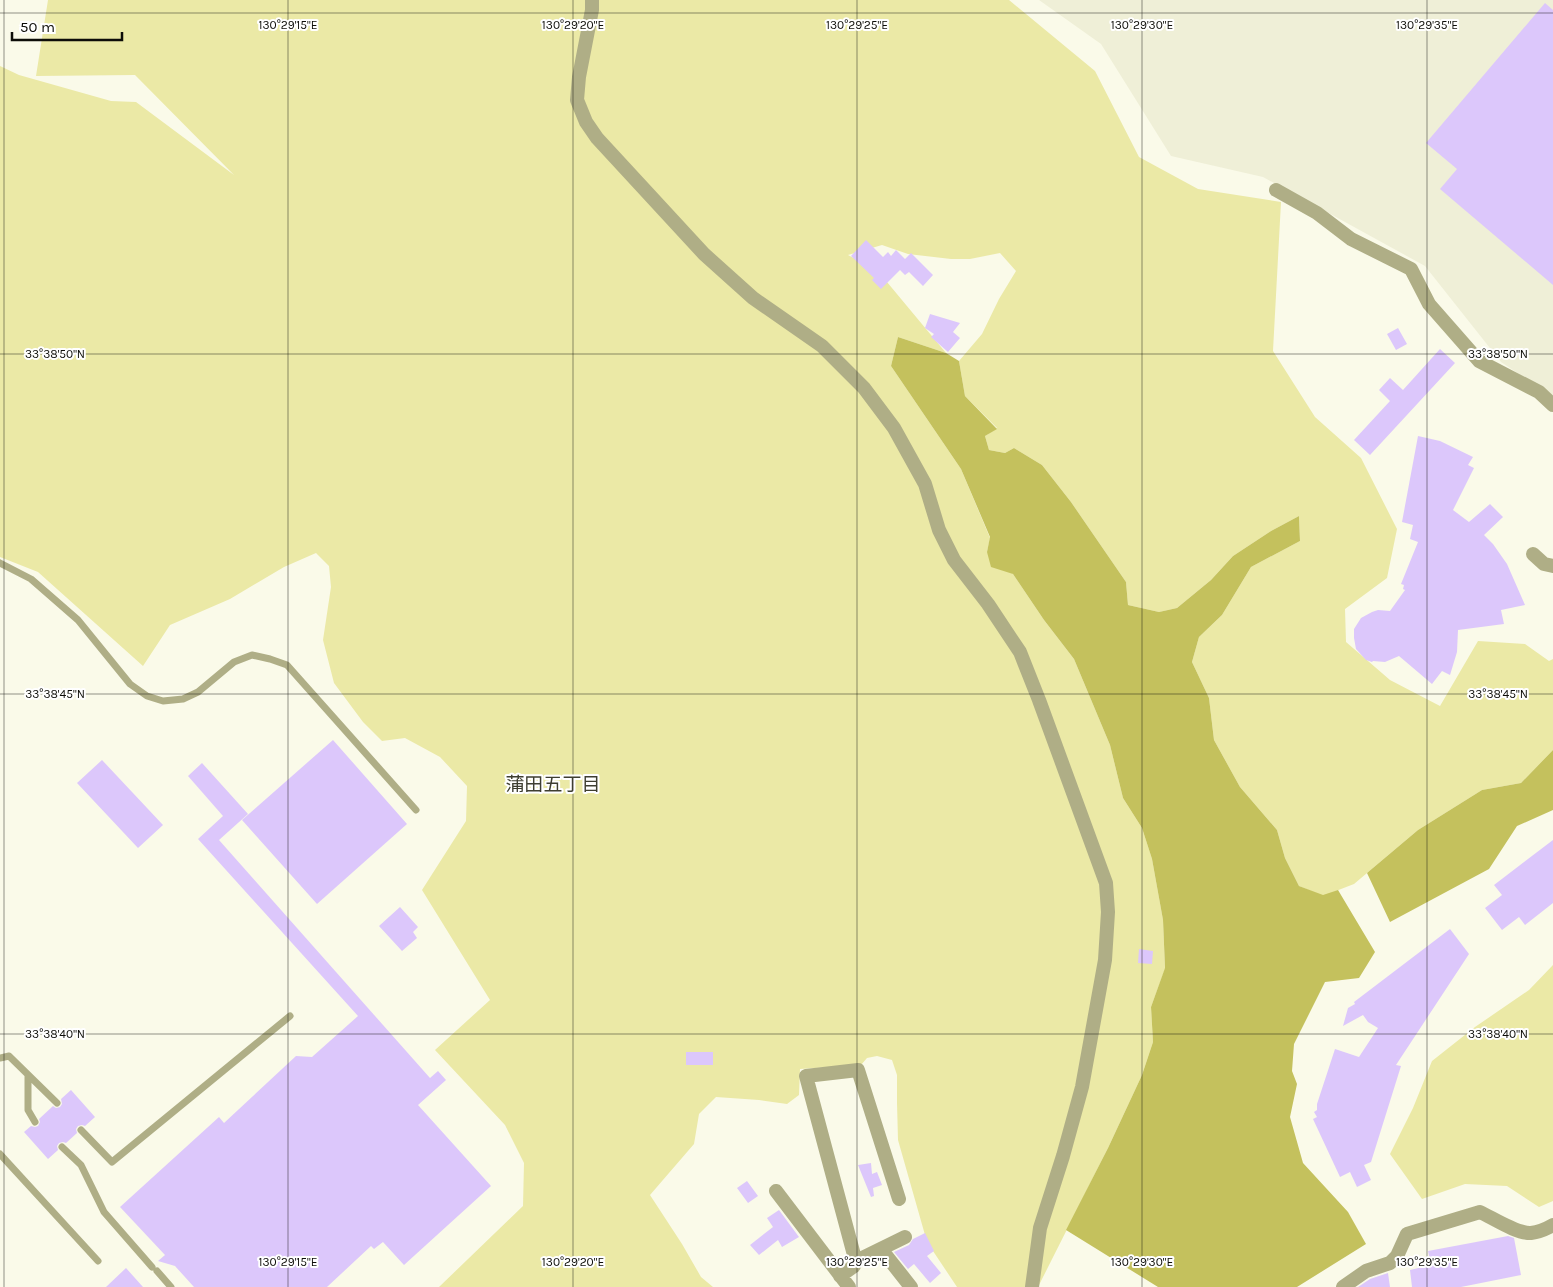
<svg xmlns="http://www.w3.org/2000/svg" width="1553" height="1287" font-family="Karla,'Noto Sans JP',sans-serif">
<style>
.built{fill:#efefd7}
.green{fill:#ebe9a6}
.water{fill:#c4c15d}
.building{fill:#dcc7fb}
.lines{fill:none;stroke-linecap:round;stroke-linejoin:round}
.service{stroke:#afae86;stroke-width:7}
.minor{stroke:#afae86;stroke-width:14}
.ticks{fill:none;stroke:#0d0d08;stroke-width:1;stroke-opacity:0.45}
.labels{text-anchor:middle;stroke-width:4;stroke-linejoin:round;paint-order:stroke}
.neighbourhood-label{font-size:19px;fill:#3e3e31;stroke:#fff}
.ticks-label{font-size:12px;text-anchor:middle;fill:#0d0d08;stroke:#fff;stroke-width:4;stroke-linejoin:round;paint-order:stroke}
</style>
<rect width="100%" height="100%" fill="#fafae9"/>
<path class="built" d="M1039 0H1553V397L1501 362 1425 266 1263 177 1171 156 1101 44Z"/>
<path class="green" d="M48 0H1009L1095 71 1139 157 1198 189 1281 202 1273 351 1315 417 1361 458 1397 529 1387 578 1345 609 1346 642 1390 680 1440 706 1478 641 1525 644 1549 661 1553 659V750L1521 783 1482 790 1418 830 1354 884 1323 896 1299 886 1285 858 1277 830 1240 787 1214 740 1209 698 1192 662 1199 637 1222 615 1251 567 1300 541 1299 516 1271 531 1233 556 1211 580 1177 608 1159 612 1128 605 1126 582 1071 502 1042 465 1014 448 1005 453 989 450 985 436 997 428 965 396 959 361 982 334 999 299 1016 271 1000 253 970 259H951L908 254 882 245 848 255 877 270 946 353 898 337 891 366 961 469 990 538 987 552 1013 574 1044 620 1074 659 1110 745 1123 798 1142 828 1152 859 1163 920 1165 969 1151 1007 1153 1042 1142 1075 1108 1148 1038 1287H957L927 1242 898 1140 897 1103V1075L892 1060 877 1056 867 1058 861 1065 800 1069 799 1095 787 1104 759 1100 716 1097 699 1114 694 1144 650 1195 682 1244 701 1277 713 1287H439L523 1206 524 1163 505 1125 435 1050 490 1000 422 890 466 821 467 786 440 757 405 738 382 741 363 722 334 683 323 640 331 587 329 566 316 553 284 567 230 599 170 625 143 666 38 572 0 557V66L19 75 111 101 136 102 234 175 135 75 36 76Z
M1553 965V1201L1539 1207 1507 1186 1465 1184 1422 1199 1390 1154 1413 1108 1432 1061 1475 1027 1529 990Z"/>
<path class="water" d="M898 337 946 353 959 361 965 396 997 429 985 436 989 450 1005 453 1014 448 1042 465 1071 502 1126 582 1128 605 1159 612 1177 608 1211 580 1233 556 1271 531 1299 516 1300 541 1251 567 1222 615 1199 637 1192 662 1209 698 1214 740 1240 787 1277 830 1285 858 1299 886 1323 895 1338 890 1375 952 1359 978 1325 982 1294 1044 1292 1071 1297 1084 1290 1117 1303 1163 1348 1212 1366 1244 1297 1287H1158L1066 1230 1108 1148 1142 1075 1153 1042 1151 1007 1165 968 1163 920 1152 859 1142 828 1123 798 1110 745 1074 659 1044 620 1013 574 991 567 987 552 990 537 961 469 891 366Z
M1553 750V810L1517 826 1489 869 1390 922 1367 873 1418 830 1482 790 1521 783Z"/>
<path class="building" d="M1545 3 1553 10V285L1440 189 1457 169 1426 143Z
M866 240 883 257 888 252 891 256 896 250 905 259 911 253 933 275 923 286 909 272 905 275 900 270 881 289 872 280 874 278 851 256Z
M930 314 960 323 953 332 960 338 948 352 931 337 934 334 925 328Z
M1398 328 1407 344 1396 350 1387 334Z
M1440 349 1455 363 1370 455 1354 440 1390 401 1379 390 1390 378 1403 390Z
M1418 436 1440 441 1473 457 1468 465 1474 468 1453 510 1469 522 1490 504 1503 517 1484 535 1493 544 1507 564 1525 605 1501 610 1504 624 1458 630 1457 652 1450 675 1442 671 1432 684 1399 656 1385 662 1373 661 1372 662 1366 660 1356 649 1354 638V629L1361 618 1372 612 1378 610 1390 611 1405 590 1403 589 1404 585 1401 584 1418 542 1410 539 1413 525 1402 522Z
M333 740 407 824 317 904 242 820Z
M102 760 163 825 138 848 77 783Z
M202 763 248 814 219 840 430 1078 438 1071 446 1080 418 1105 491 1186 404 1265 383 1242 374 1249 371 1246 327 1287H194L175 1266 158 1261 165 1255 120 1207 219 1117 224 1123 296 1056 312 1057 358 1016 198 839 223 816 188 776Z
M1553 840V903L1525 925 1519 917 1502 930 1485 908 1502 895 1494 885Z
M400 907 418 927 413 932 417 938 402 951 379 926Z
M1450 929 1469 954 1396 1065 1401 1066 1371 1162 1364 1165 1371 1180 1357 1187 1350 1172 1340 1177 1313 1119 1317 1117 1314 1112 1317 1110V1104L1335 1049 1359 1057 1378 1028 1368 1022 1363 1015 1343 1026 1348 1008 1355 1004 1354 1002Z
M1139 949 1153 951 1152 964 1138 963Z
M686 1052H713V1065H686Z
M71 1090 95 1117 85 1126 82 1125 78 1126 76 1129 77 1133 66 1143 63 1142 59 1143 57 1146 58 1150 48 1159 24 1132 31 1126 35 1127 38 1126 40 1122 39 1119 53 1106 56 1108 60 1107 62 1104 61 1099Z
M871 1163 872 1174 877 1172 882 1185 873 1188 874 1196 871 1197 858 1165Z
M747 1181 758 1196 748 1203 737 1188Z
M779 1210 799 1237 782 1247 778 1240 759 1255 750 1245 773 1227 767 1218Z
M925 1233 934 1251 927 1256 941 1273 930 1283 914 1264 908 1269 894 1252 909 1245 913 1239Z
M1508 1236 1514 1238 1521 1275 1461 1287H1412L1410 1270 1431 1265 1428 1251Z
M126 1268 143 1287H106Z
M1388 1273 1390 1287H1358L1370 1279Z"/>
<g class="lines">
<path class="service" d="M0 563 31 579 78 620 130 684 147 696 163 701 183 699 198 692 234 662 252 655 270 659 287 665 416 810
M0 1058 9 1056 57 1103
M28 1076V1110L35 1122
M81 1130 112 1162 290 1016
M62 1147 81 1165 104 1212 152 1267
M0 1154 98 1261
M157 1271 171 1287"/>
<path class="minor" d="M592 0V10L579 77 577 100 586 122 597 138 704 254 753 298 822 346 864 388 894 428 925 484 939 530 954 560 988 604 1020 652 1039 700 1106 883 1108 912 1105 960 1082 1087 1063 1156 1040 1228 1032 1287
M1276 190 1317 213 1351 239 1411 269 1429 304 1479 361 1539 392 1553 405
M1533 554 1544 564 1553 566
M776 1191 849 1287
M881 1249 911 1287
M854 1262 905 1237
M840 1276 854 1266V1255L806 1076 858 1070 899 1199
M1343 1287 1366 1271 1390 1263 1397 1256 1407 1234 1480 1212C1493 1218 1517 1234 1531 1233 1539 1232 1546 1229 1553 1225"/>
</g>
<path class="ticks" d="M4 0V1287M288 0V1287M573 0V1287M857 0V1287M1142 0V1287M1427 0V1287M0 13H1553M0 354H1553M0 694H1553M0 1034H1553"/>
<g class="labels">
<g class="neighbourhood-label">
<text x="553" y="791">蒲田五丁目</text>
</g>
</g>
<g class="ticks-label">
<text x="288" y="29">130°29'15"E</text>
<text x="573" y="29">130°29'20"E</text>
<text x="857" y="29">130°29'25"E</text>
<text x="1142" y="29">130°29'30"E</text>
<text x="1427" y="29">130°29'35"E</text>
<text x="55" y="358">33°38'50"N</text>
<text x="1498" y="358">33°38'50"N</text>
<text x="55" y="698">33°38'45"N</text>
<text x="1498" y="698">33°38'45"N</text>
<text x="55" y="1038">33°38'40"N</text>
<text x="1498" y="1038">33°38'40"N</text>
<text x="288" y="1266">130°29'15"E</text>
<text x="573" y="1266">130°29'20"E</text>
<text x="857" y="1266">130°29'25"E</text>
<text x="1142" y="1266">130°29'30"E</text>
<text x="1427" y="1266">130°29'35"E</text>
</g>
<path d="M12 32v8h110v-8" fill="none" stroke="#0d0d08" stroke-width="2.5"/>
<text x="20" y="32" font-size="15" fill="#0d0d08" stroke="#ffffff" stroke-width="4" paint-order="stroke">50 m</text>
</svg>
